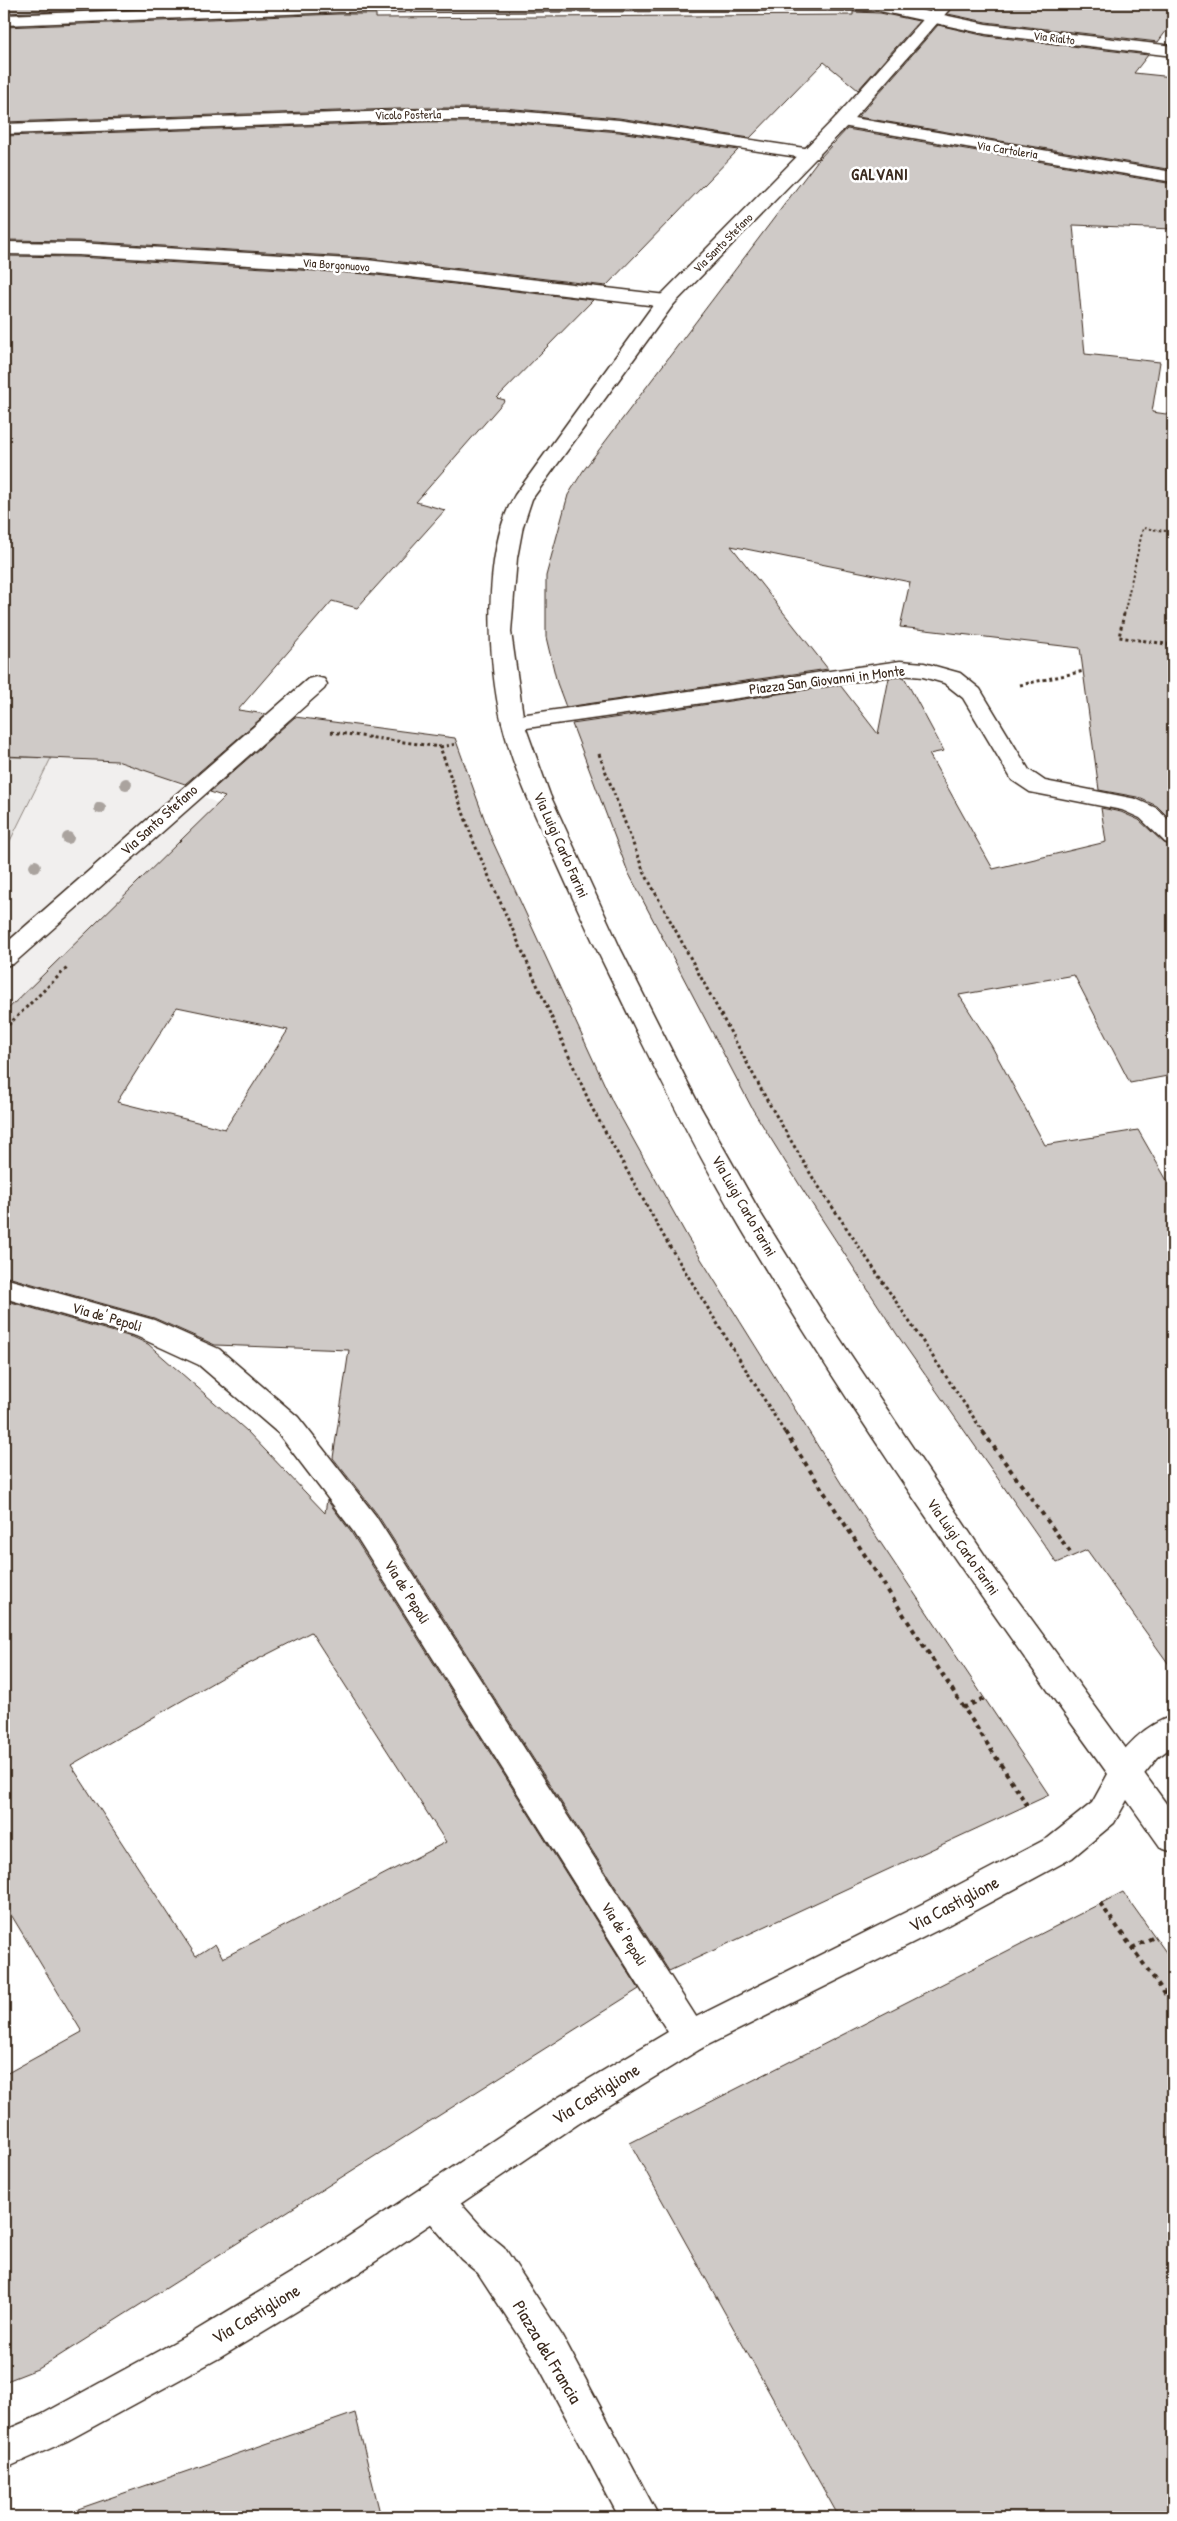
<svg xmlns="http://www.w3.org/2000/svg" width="1177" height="2521" font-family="'Patrick Hand',sans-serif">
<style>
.built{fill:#f1efee}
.green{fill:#e2e0de;stroke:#8e857e}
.building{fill:#cfcac7;stroke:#3b2a1e;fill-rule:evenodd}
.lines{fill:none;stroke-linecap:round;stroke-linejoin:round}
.lane-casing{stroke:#3b2a1e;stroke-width:3}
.street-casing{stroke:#3b2a1e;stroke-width:3}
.secondary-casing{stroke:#3b2a1e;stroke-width:3}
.path-far2{stroke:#3b2a1e;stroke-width:2;stroke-dasharray:2.5 2.5;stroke-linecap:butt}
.path-far1{stroke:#3b2a1e;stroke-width:3;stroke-dasharray:3 3;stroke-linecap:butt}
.path{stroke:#3b2a1e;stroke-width:4;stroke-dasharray:4.5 4.5;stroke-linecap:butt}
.lane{fill:#fff;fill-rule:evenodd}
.street{fill:#fff;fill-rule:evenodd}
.secondary{fill:#fff;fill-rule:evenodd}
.tree{fill:#aaa39e}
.labels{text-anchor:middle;stroke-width:5;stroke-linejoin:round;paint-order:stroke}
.far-street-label{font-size:12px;fill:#3b2a1e;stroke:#fff}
.street-label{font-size:15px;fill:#3b2a1e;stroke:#fff}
.far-district-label{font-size:16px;font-weight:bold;letter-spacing:1px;fill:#3b2a1e;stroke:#fff}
.near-street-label{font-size:18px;fill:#3b2a1e;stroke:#fff}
</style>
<rect width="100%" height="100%" fill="#fff"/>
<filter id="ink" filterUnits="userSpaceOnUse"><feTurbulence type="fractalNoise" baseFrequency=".02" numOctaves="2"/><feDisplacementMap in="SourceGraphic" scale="10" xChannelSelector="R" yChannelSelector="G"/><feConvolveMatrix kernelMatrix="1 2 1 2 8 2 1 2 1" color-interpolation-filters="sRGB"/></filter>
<g filter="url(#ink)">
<path class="built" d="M51 758 117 761 167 778 238 814 198 994 187 1009 175 1007 23 1197 4 1192V853Z"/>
<path class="green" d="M4 757 51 758 4 853Z"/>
<path class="building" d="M4 4H252L4 13Z
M956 4H1173V22L1158 42 986 22 948 14Z
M853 12 880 13 919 21 858 90 824 62 750 138 619 118 504 108H427L4 122V27L339 14H376V18L853 15Z
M938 25 986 36 1148 55 1134 73 1173 77V170L858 117Z
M427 122H504L619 132 738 150 606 286 367 258 78 241 4 240V136Z
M847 129 1173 184V229L1073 225 1085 354 1160 362 1152 412 1173 415V822L1157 806 1137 797 1099 790 1080 648 900 627 910 582 731 546 828 669 566 707 557 683 546 637V576L568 495 583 471 818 160Z
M4 256 78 257 367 274 593 300 497 398 505 400 416 502 445 510 357 608 332 601 238 710 266 714 185 784 117 761 4 756Z
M904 677 944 751 929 754 993 869 1106 842 1101 808 1121 812 1139 820 1164 843 1173 847V1075L1130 1083 1074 975 959 995 991 1045 1045 1145 1138 1130 1173 1191V1670L1087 1550 1057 1563 898 1336 799 1184 753 1110 628 872 572 724 840 685 878 734 889 678Z
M295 717 455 738 492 840 613 1103 688 1238 844 1488 1049 1795 669 1971 377 1514 333 1458 349 1350 215 1345 154 1318 4 1276V1013L225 797 210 792ZM177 1007 288 1030 225 1129 117 1102Z
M4 1300 135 1338 148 1344 247 1431 325 1513 327 1500 351 1532 639 1989 40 2368 4 2382V2075L82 2032 4 1903ZM311 1632 446 1842 223 1958 215 1944 196 1956 71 1765 221 1678Z
M1123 1892 1173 1962V2517H839L630 2143Z
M355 2413 381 2517H80L78 2509Z"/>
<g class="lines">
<defs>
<path id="lane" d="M4 242 78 243 367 260 666 295 673 297 676 301 673 305 666 307 367 272 78 255 4 254Z"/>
<path id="street" d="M295 4H892L986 24 1173 46V56L986 34 880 11 850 10 339 12 4 25V15Z
M427 110H504L619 120 811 149 817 150 820 154 817 158 811 159 619 130 504 120H427L4 134V124Z
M842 116 1173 172V182L836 125 833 121 836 117Z
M900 661 924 663 960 673 980 689 1029 770 1045 781 1136 799 1156 808 1173 824V845L1165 842 1140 818 1122 810 1030 792 1012 780 963 698 944 683 923 677 900 675 513 730 505 728 502 723 505 718 513 716Z
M316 677 324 679 327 684 324 689 13 964 4 966V945L308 679Z
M4 1278 154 1320 219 1349 298 1417 375 1515 702 2026 707 2037 702 2048 690 2053 678 2048 353 1531 278 1433 199 1365 136 1336 4 1298Z
M1173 1716V1746L1158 1757 1136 1784 1125 1788 1114 1784 1109 1774C1121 1748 1146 1724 1173 1716Z
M434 2183 447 2188 487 2233 504 2247 563 2337 659 2517H619L537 2363 478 2273 461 2259 421 2212 416 2200 421 2188Z"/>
<path id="secondary" d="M937 4H954L848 125 673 305 532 499 523 526 517 558 511 632 524 723 550 795 621 950 697 1101 761 1214 822 1312 988 1560 1173 1813V1852L1161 1848 1127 1800 1114 1823 1072 1858 948 1925 702 2048 578 2124 348 2280 221 2357 67 2441 4 2469V2431L41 2415 195 2331 322 2254 554 2100 678 2026 924 1903 1048 1838 1092 1803 1108 1774C980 1597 854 1418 742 1230 696 1152 656 1072 617 991 594 945 573 899 552 852 533 811 513 768 502 723 487 663 482 549 515 495L659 297 836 117Z"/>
</defs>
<use href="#lane" class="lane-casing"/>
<use href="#street" class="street-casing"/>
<use href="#secondary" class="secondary-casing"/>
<path class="path-far2" d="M1124 615 1143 528 1173 532"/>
<path class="path-far1" d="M1124 614 1119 637 1173 645
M1020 685 1084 671
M331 732 440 747 474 843 592 1108 667 1242 785 1433
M440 747 457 744
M599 754 643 870 767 1100 813 1178 984 1433
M4 1029 68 967"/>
<path class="path" d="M785 1432 1027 1805
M983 1432 1073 1556
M963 1708 985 1698
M1100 1903 1173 2005
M1132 1948 1154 1937"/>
<use href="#lane" class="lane"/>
<use href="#street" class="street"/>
<use href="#secondary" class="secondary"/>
</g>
<g class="tree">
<circle cx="126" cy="784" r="6"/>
<circle cx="100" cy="808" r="6"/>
<circle cx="68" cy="838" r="6"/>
<circle cx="35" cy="866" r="6"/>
</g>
</g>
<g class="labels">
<g class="far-street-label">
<text transform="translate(1054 38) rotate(7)" y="4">Via Rialto</text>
<text transform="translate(408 115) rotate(-1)" y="4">Vicolo Posterla</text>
<text transform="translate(1007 150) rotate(9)" y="4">Via Cartoleria</text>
<text transform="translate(723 243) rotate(-45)" y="4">Via Santo Stefano</text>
<text transform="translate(336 265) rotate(4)" y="4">Via Borgonuovo</text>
</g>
<g class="street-label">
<text transform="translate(827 680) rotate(-7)" y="5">Piazza San Giovanni in Monte</text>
<text transform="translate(159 820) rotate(-42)" y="5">Via Santo Stefano</text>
<text transform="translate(561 845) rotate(66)" y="5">Via Luigi Carlo Farini</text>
<text transform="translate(744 1206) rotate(60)" y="5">Via Luigi Carlo Farini</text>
<text transform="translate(107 1317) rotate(16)" y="5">Via de' Pepoli</text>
<text transform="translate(963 1547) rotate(55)" y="5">Via Luigi Carlo Farini</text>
<text transform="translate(407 1592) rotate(58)" y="5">Via de' Pepoli</text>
<text transform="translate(624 1934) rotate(58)" y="5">Via de' Pepoli</text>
</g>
<g class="far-district-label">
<text x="880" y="180">GALVANI</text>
</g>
<g class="near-street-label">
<text transform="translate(954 1904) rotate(-28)" y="6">Via Castiglione</text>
<text transform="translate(596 2094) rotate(-32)" y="6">Via Castiglione</text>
<text transform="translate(256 2314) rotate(-31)" y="6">Via Castiglione</text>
<text transform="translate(547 2352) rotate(59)" y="6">Piazza del Francia</text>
</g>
</g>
<rect width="1177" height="2521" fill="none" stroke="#fff" stroke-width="20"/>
<rect x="10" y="10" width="1157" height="2501" fill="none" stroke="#3b2a1e" stroke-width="2" filter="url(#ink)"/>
</svg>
